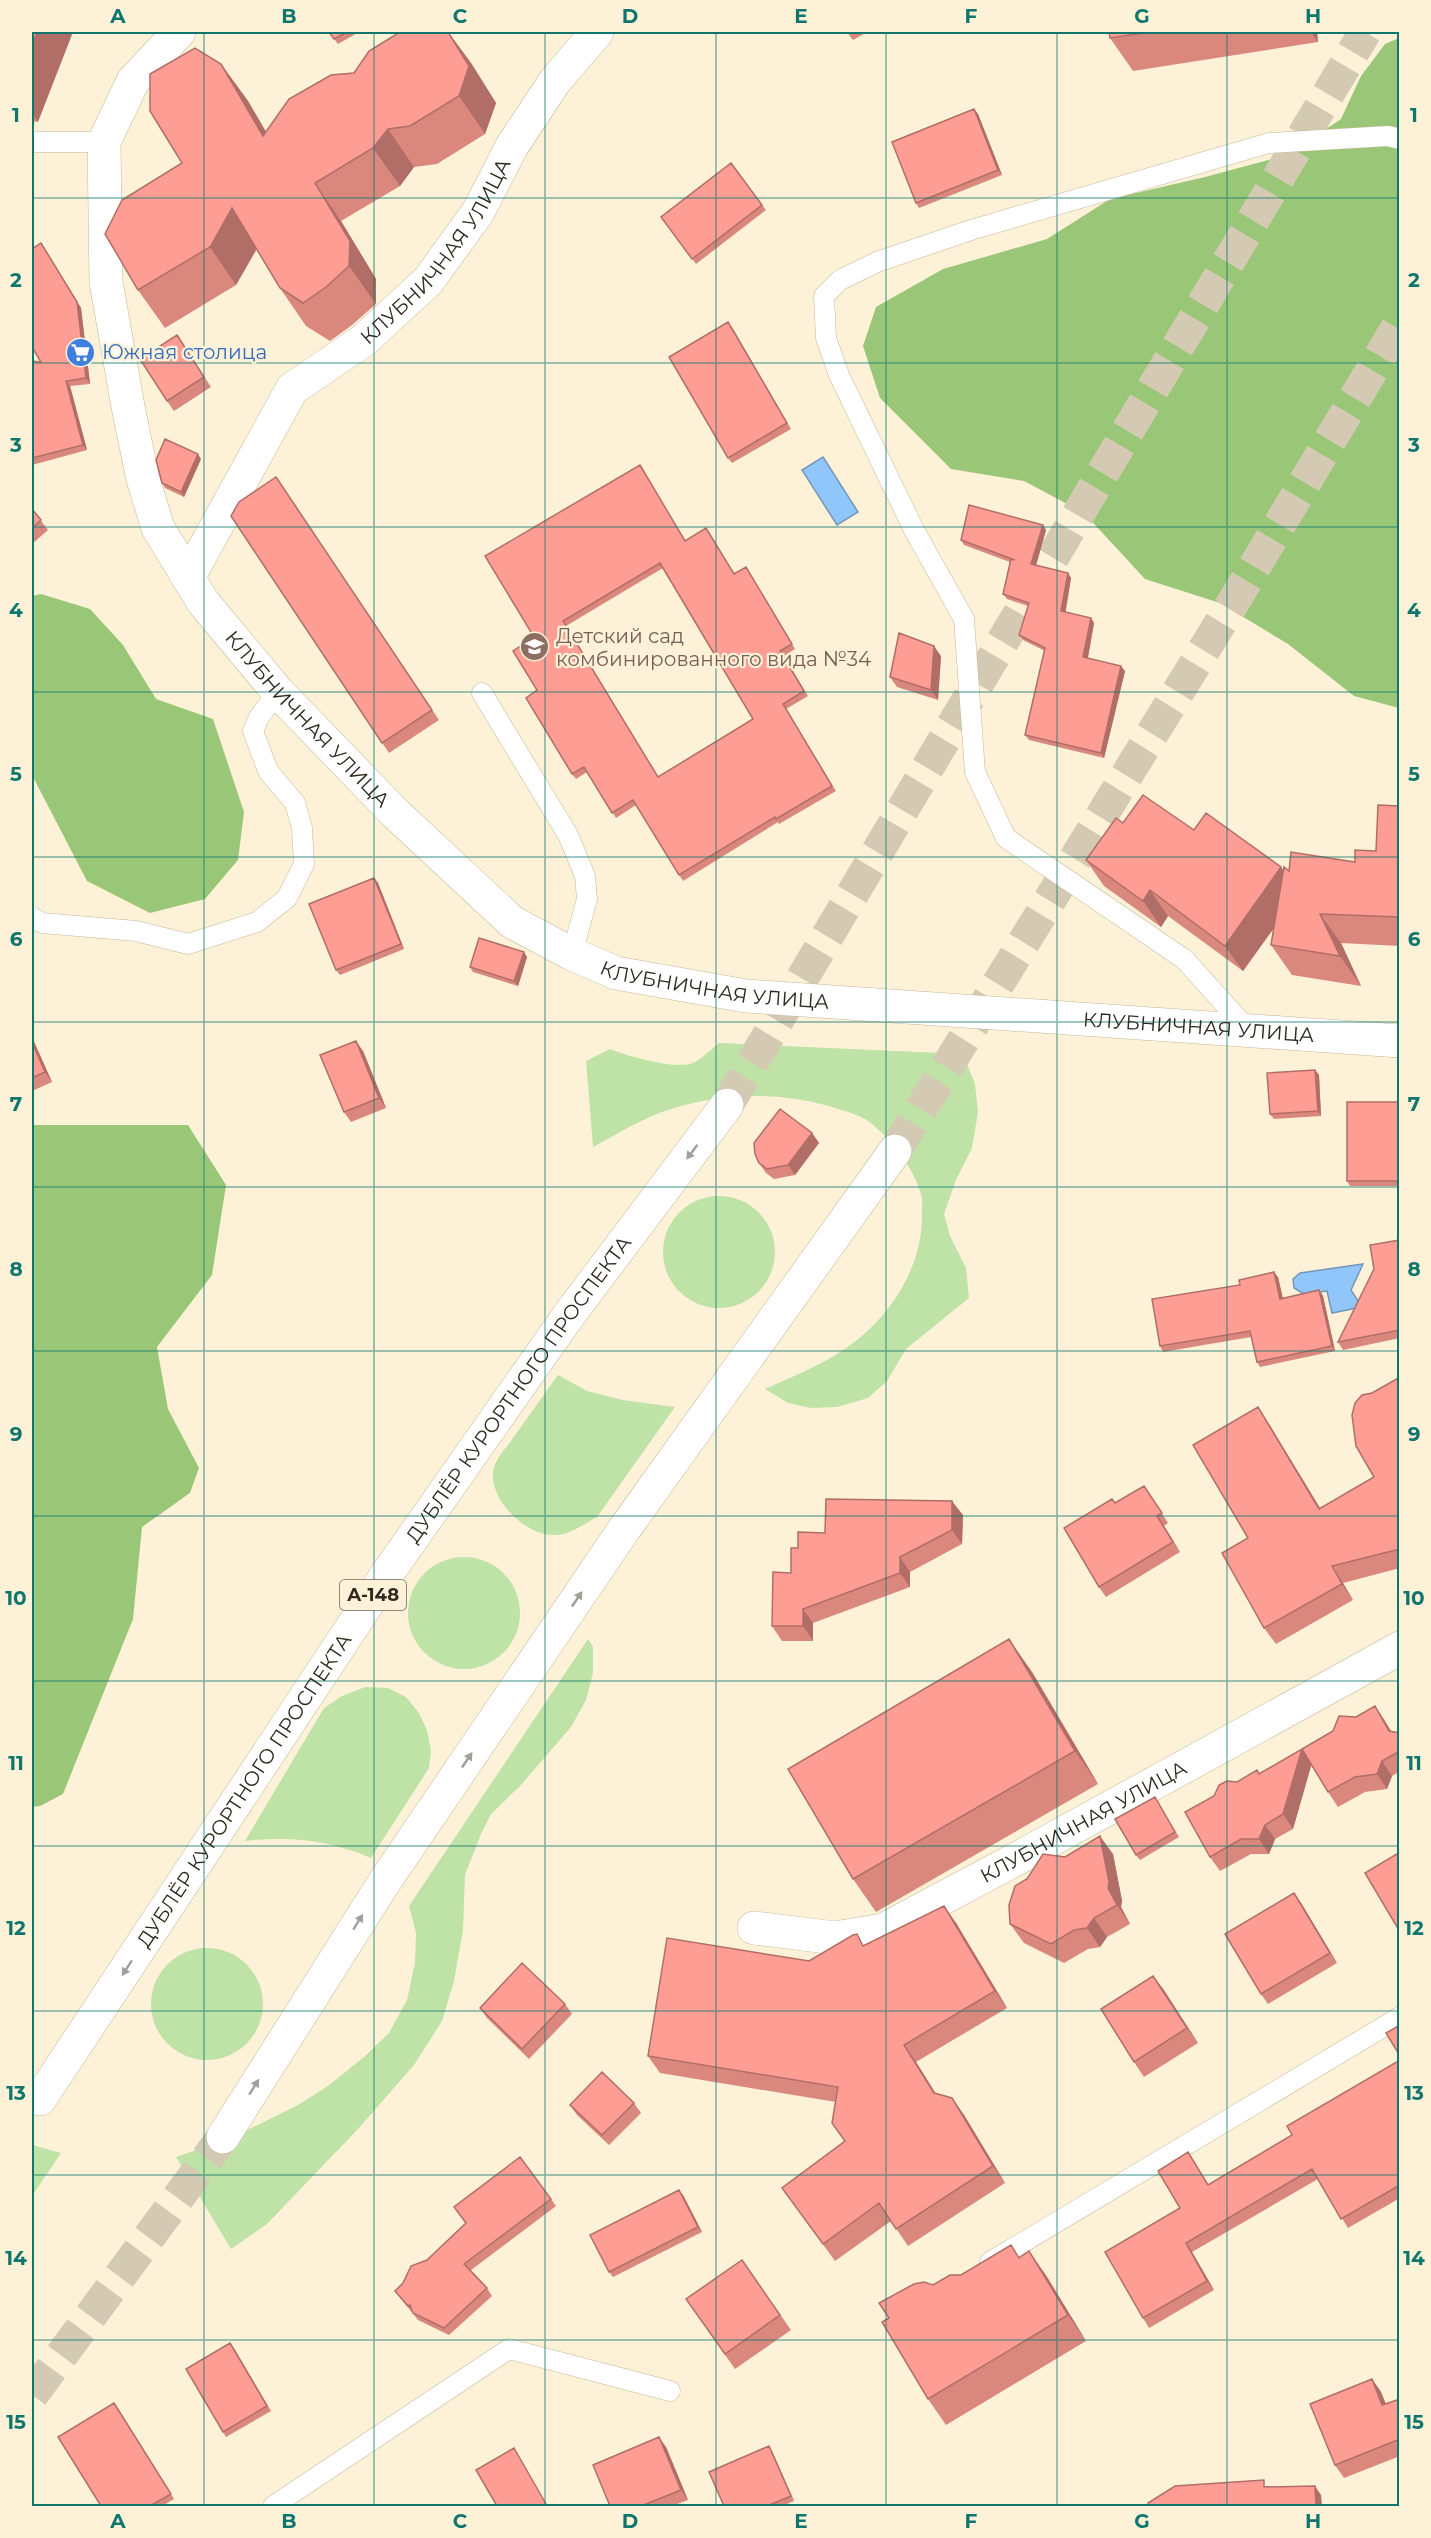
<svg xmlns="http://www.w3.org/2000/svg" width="1431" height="2538" font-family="Montserrat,sans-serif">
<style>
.green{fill:#bfe2a6}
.forest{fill:#9ac777}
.water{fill:#91c6fb;stroke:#7497b9;stroke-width:1.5}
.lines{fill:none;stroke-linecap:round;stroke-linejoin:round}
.primary-tunnel{stroke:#d4cab3;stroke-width:33;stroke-dasharray:33 16;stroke-linecap:butt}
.lane-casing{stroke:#c5b798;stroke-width:21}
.street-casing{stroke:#c5b798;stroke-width:34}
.primary-casing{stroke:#c5b798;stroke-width:34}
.lane{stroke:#fff;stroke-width:20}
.street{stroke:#fff;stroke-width:33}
.primary{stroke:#fff;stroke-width:33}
.wall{fill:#da877e;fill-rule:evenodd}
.shaded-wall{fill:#b16e67}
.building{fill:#fd9d93;stroke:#b16e67;stroke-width:1.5;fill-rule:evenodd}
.oneway{fill:#a19f9a}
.grid{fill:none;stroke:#0f766e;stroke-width:1.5;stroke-opacity:0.55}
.labels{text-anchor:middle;stroke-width:4.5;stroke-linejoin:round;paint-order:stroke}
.shield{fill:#fdf2d8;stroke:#6d6656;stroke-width:1.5}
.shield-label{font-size:18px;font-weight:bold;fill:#2f2a1e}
.street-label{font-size:20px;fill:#2f2a1e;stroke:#fdf2d8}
.shop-label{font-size:20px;fill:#366cbe;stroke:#fdf2d8;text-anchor:start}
.education-label{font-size:20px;fill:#785e54;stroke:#fdf2d8;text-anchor:start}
.neatline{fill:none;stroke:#0f766e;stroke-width:2}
.grid-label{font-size:20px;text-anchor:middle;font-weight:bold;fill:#0f766e}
</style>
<rect width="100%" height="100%" fill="#fdf2d8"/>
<path class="green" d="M719 1043 963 1054 975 1084 978 1112 972 1148 956 1180 944 1214 950 1236 966 1268 969 1298 906 1349 887 1381 868 1398 837 1407 811 1408 788 1403 765 1389C796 1375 830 1362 857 1340 895 1310 924 1261 922 1212 922 1206 923 1199 921 1194 913 1167 891 1138 868 1121 859 1115 845 1111 835 1108 782 1092 727 1092 674 1108 646 1116 619 1133 593 1147L586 1061 610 1049C627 1056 675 1070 693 1063 702 1059 711 1049 719 1043Z
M663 1252a56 56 0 1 1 112 0a56 56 0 1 1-112 0Z
M558 1375 587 1391 623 1400 675 1407 597 1517C584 1524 570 1535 555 1535 525 1537 483 1494 495 1465 498 1456 508 1446 513 1438 528 1417 543 1396 558 1375Z
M408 1613a56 56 0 1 1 112 0a56 56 0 1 1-112 0Z
M588 1639 593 1647V1673L586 1700 571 1727 521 1785 491 1814 481 1834 465 1875 463 1930 454 1981 442 2021 414 2065 358 2129 267 2224 231 2249 176 2157 231 2138 298 2105 328 2086 364 2057 389 2033 407 2000 415 1963 416 1933 409 1906Z
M365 1687 388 1688 406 1697 419 1713 427 1730 431 1751 429 1768 371 1858C329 1840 290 1836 245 1841L324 1708 342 1696Z
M151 2004a56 56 0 1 1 112 0a56 56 0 1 1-112 0Z
M32 2145 61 2153 32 2196Z"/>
<path class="forest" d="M1399 38V708L1354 696 1288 644 1220 603 1145 579 1084 513 1024 481 951 469 880 398 863 346 876 307 943 269 1047 239 1110 199 1205 177 1287 155 1341 119 1361 76 1385 44Z
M41 594 90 609 123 645 156 699 213 719 244 812 238 860 205 899 150 913 87 881 32 775V596Z
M32 1125H188L226 1185 212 1275 157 1347 168 1409 199 1468 190 1493 142 1527 133 1619 63 1794 40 1806 32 1807Z"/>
<path class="water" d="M823 457 858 512 837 525 802 470Z
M1363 1264 1351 1290 1362 1307 1332 1313 1327 1291 1304 1294 1294 1288 1293 1279 1300 1273Z"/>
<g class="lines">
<path class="primary-tunnel" d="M727 1105 1365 32
M895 1151 1234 601 1400 323
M32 2395 223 2137"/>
<defs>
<path id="lane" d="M32 142H104
M482 693 568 835 585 876 587 899 572 954
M32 917 42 923 136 931 188 944 257 922 287 898 304 864 302 828 295 803 268 771 253 731 259 717 278 692
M1249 1031 1184 959 1006 838 975 772 964 619 914 530 839 375 826 338 824 296 840 280 877 262 971 230 1269 143 1388 136 1400 139
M990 2262 1400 2017
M273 2506 509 2349 670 2391"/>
<g id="street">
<path id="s1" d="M179 32 133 81 104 142 106 282 129 412 143 479 158 528 203 602 278 692 394 812 512 922 572 954 616 973 746 996 1400 1041"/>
<path id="s2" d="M188 578 292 389 364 340 428 281 478 212 512 146 555 81 597 32"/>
<path id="s3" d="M754 1928 835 1938 883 1930 1020 1857 1400 1648"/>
</g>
<g id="primary">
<path id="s4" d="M40 2099 385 1577 569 1315 727 1105"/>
<path d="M223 2137 385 1881 625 1528 895 1151"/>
</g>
</defs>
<use href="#lane" class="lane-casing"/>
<use href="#street" class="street-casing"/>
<use href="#primary" class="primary-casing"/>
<use href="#lane" class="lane"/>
<use href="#street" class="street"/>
<use href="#primary" class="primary"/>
</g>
<path class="wall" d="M32 32 38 122 32 121Z
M329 32H359L338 44Z
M448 32 471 63 496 103 485 134 437 164 414 167 400 186 341 221 376 279V304L352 325 330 341 306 326 280 288 257 249 236 285 165 328 138 290 182 163 221 64 248 101 266 132 354 73Z
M847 32H867L853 40Z
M1109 32H1317L1318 42 1133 71 1110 38Z
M974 109 978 114 1002 175 919 208 916 203Z
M731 163 766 210 696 264 661 217Z
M41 243 81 308 90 384 70 386 87 450 32 465V361L41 362Z
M732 327 791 429 732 463 728 458Z
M177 335 211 387 174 411 167 401Z
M201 459 184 497 165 488 162 483Z
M276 477 439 720 389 753 231 516Z
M32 509 48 530 32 544Z
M1046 530 1036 565 1068 573 1071 578 1065 612 1091 618 1094 623 1088 658 1125 671 1104 758 1029 740 1025 735 1045 651 1023 640 1019 635 1028 606 1007 599 1003 594 1010 562 964 545 961 540Z
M685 540 734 574 746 567 795 649 784 656 808 696 786 709 836 791 779 824 778 822 683 881 636 805 616 818 587 772 576 779 572 774 537 690 513 651ZM663 568 753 719 658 777 566 626Z
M941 656 938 700 897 687 890 677Z
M1400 806V946L1341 943 1361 986 1292 975 1271 945 1274 928 1243 971 1168 916 1161 927 1104 886 1086 860 1123 823 1194 830 1281 867 1283 870 1289 871 1355 862 1376 851Z
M374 878 378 883 404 949 340 975 336 970Z
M527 957 518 986 473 972 470 967Z
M32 1037 52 1082 32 1091Z
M363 1051 386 1108 351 1122 344 1112Z
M1315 1070 1319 1075 1321 1116 1274 1119 1270 1114Z
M1400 1102V1186H1350L1347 1181Z
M812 1133 819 1143 795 1175 774 1179 766 1173 759 1163Z
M1400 1240V1338L1343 1350 1338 1342Z
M1278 1277 1283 1299 1319 1290 1323 1296 1335 1351 1260 1367 1257 1362 1251 1337 1163 1352 1160 1346Z
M1400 1377V1568L1343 1583 1353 1600 1276 1644 1264 1628 1248 1538 1269 1424 1320 1509 1374 1477 1372 1393Z
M1144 1486 1168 1523 1164 1526 1180 1552 1106 1597 1099 1587 1116 1503Z
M963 1515 962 1544 910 1572V1587L813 1623V1641H782L772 1626 791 1573 798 1548 825 1533Z
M1032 1672 1098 1784 876 1912 853 1879Z
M1375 1706 1391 1732 1400 1733V1771L1392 1776 1387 1789 1365 1792 1338 1807 1328 1792 1311 1765 1293 1829 1275 1839 1269 1854H1251L1220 1871 1210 1857 1237 1782 1259 1774Z
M1155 1797 1179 1837 1140 1860 1136 1855Z
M1113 1854 1122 1901 1121 1907 1130 1924 1107 1937 1100 1947 1088 1949 1064 1963 1024 1943 1010 1924 1065 1857Z
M1301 1903 1337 1963 1268 2004 1261 1994Z
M944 1906 956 1923 1007 2008 916 2062 935 2093 952 2098 964 2115 1005 2183 908 2246 891 2221 835 2261 782 2188 845 2141 836 2102 660 2073 648 2056 809 1961 865 1946Z
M1153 1976 1198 2043 1144 2077 1134 2062Z
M565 2004 572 2014 529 2059 487 2018 480 2008Z
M1400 2060V2198L1348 2228 1318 2179 1192 2252 1214 2290 1149 2328 1143 2318 1180 2208 1188 2152 1208 2185 1292 2135Z
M634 2103 641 2113 609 2145 577 2115 570 2105Z
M520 2157 556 2206 471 2270 487 2288 492 2296 449 2335 418 2320 395 2291 466 2223Z
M683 2195 702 2232 613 2277 609 2272Z
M1029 2251 1047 2277 1086 2341 946 2425 928 2399 889 2318 933 2285 1020 2257Z
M742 2260 791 2330 735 2369 686 2299Z
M234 2348 271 2411 226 2437 223 2432Z
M1372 2379 1381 2392 1386 2404 1400 2399V2456L1344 2478 1335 2465Z
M117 2408 174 2499 162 2506H101Z
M666 2447 688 2500 672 2506H610Z
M772 2451 794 2501 782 2506H724Z"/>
<path class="shaded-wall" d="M37 32H73L38 122 32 112V45Z
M448 32 471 63 496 103 485 134 459 96Z
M1311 32H1317L1318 42Z
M221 64 248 101 290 173 263 136Z
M974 109 978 114 1002 175 998 170Z
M388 129 414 167 400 186 373 148Z
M315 183 341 221 376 279V304L349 266Z
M232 208 258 246 236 285 210 247Z
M41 243 81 308 90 384 86 378Z
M66 381 70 386 87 450 83 445Z
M198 454 201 459 184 497 181 492Z
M1043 525 1046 530 1035 569 1031 564Z
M1068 573 1071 578 1065 616 1061 611Z
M1091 618 1094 623 1087 662 1083 657Z
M934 646 941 656 938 700 931 690Z
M1121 666 1125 671 1104 758 1101 753Z
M1281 867 1299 893 1243 971 1225 946Z
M374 878 378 883 404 949 401 944Z
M1150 890 1168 916 1161 927 1143 901Z
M1320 914 1341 943 1361 986 1340 956Z
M524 952 527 957 518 986 514 981Z
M32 1037 33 1040 52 1082 45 1072 32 1042Z
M356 1041 363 1051 386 1108 379 1098Z
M1315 1070 1319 1075 1321 1116 1318 1111Z
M812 1133 819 1143 795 1175 788 1165Z
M1274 1272 1278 1277 1284 1304 1280 1299Z
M1319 1290 1323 1296 1335 1351 1332 1346Z
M1258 1407 1269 1424 1331 1526 1319 1509Z
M952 1501 963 1515 962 1544 952 1530Z
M1157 1516 1164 1526 1180 1552 1173 1542Z
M900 1557 910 1572V1587L900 1573Z
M1332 1566 1343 1583 1353 1600 1342 1584Z
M803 1609 813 1623V1641L803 1626Z
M1009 1639 1032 1672 1098 1784 1075 1751Z
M1375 1706 1385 1721 1400 1746 1389 1731Z
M1302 1749 1312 1763 1293 1829 1283 1814Z
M1382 1761 1392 1776 1387 1789 1377 1774Z
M1265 1825 1275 1839 1269 1854 1259 1839Z
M1100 1836 1113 1854 1122 1901 1121 1907 1130 1924 1117 1905 1108 1888Z
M1294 1893 1301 1903 1337 1963 1330 1953Z
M944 1906 956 1923 1007 2008 995 1991Z
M1094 1918 1107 1937 1100 1947 1087 1928Z
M1153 1976 1164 1990 1198 2043 1187 2028Z
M904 2045 916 2062 946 2110 934 2093Z
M952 2098 964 2115 1005 2183 993 2166Z
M679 2190 683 2195 702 2232 698 2227Z
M1186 2243 1192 2252 1214 2290 1207 2281Z
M1029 2251 1047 2277 1086 2341 1068 2315Z
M1372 2379 1381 2392 1391 2418 1382 2405Z
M659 2437 666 2447 688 2500 681 2490Z
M769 2446 772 2451 794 2501 791 2496Z
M1315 2486 1321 2495 1322 2506H1316Z"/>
<path class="building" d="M32 32H37L32 45Z
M329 32H347L334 39Z
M400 32H448L469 66 459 96 410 126 388 129 373 148 315 183 350 241 349 266 326 287 303 303 280 288 232 208 210 247 138 290 105 234 122 200 182 163 150 111V74L195 48 221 64 263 136 289 99 331 75 354 73 369 51Z
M1109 32H1150L1110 38Z
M974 109 998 170 916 203 892 142Z
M731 163 762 205 692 259 661 217Z
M41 243 77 302 86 378 66 381 83 445 32 458V361L41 362 32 347V249Z
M728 322 787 423 728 458 669 357Z
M177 335 204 377 167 401 140 359Z
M165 439 198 454 181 492 162 483 156 460Z
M640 465 685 541 706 528 734 574 746 567 792 644 780 651 804 691 783 704 832 786 776 819 775 817 679 875 633 800 612 813 584 767 572 774 526 698 537 690 513 651 534 637 485 556ZM660 563 753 719 658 777 563 621Z
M276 477 432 710 382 743 231 516 239 502Z
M969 505 1043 525 1031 564 1068 573 1061 611 1091 618 1083 657 1121 666 1101 753 1025 735 1045 648 1019 635 1029 603 1003 594 1011 559 1015 560 961 540Z
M32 509 41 520 32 528Z
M899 633 934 646 931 690 890 677Z
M1143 795 1194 830 1206 813 1281 867 1225 946 1150 890 1143 901 1086 860 1116 818 1123 823Z
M1378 805 1400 806V917L1320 914 1340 956 1271 945 1284 867 1289 871 1291 852 1355 862V850L1376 851Z
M374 878 401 944 336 970 309 904Z
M479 938 524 952 514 981 470 967Z
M356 1041 379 1098 344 1112 320 1055Z
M32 1042 45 1072 32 1078Z
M1315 1070 1318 1111 1270 1114 1267 1073Z
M1347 1102H1400V1181H1347Z
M780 1109 812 1133 788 1165 767 1169 759 1163 755 1154 754 1143Z
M1400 1240V1330L1338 1342 1374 1269 1370 1245Z
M1274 1272 1280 1299 1319 1290 1332 1346 1257 1362 1250 1331 1160 1346 1152 1299 1240 1285 1239 1280Z
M1400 1377V1549L1332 1566 1342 1584 1264 1628 1222 1553 1248 1538 1193 1445 1258 1407 1319 1509 1374 1477 1356 1446 1352 1415 1355 1403 1362 1395 1372 1393Z
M1144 1486 1162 1513 1157 1516 1173 1542 1099 1587 1064 1528 1112 1499 1115 1503Z
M826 1499 952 1501V1530L900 1557V1573L803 1609V1626H772L773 1572 791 1573V1548H798V1532L825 1533Z
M1009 1639 1075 1751 853 1879 788 1769Z
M1375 1706 1389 1731 1400 1733V1751L1382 1761 1377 1774 1355 1777 1328 1792 1302 1749 1333 1731 1339 1716 1356 1717Z
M1302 1749 1283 1814 1265 1825 1259 1839H1241L1210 1857 1185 1812 1214 1796 1219 1785 1227 1781 1237 1782 1257 1770 1259 1774Z
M1155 1797 1175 1832 1136 1855 1115 1819Z
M1100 1836 1109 1882 1108 1888 1117 1905 1094 1918 1087 1928 1074 1930 1051 1944 1010 1924 1009 1905 1015 1886 1027 1879 1043 1854 1065 1857Z
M1400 1852V1925L1397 1927 1365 1873Z
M1294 1893 1330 1953 1261 1994 1225 1934Z
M944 1906 995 1991 904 2045 934 2093 952 2098 993 2166 896 2229 879 2203 823 2244 782 2188 845 2141 832 2123 838 2087 648 2056 667 1938 809 1961 853 1935 857 1934 863 1946Z
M522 1963 565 2004 522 2049 480 2008Z
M1153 1976 1187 2028 1134 2062 1101 2009Z
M1400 2025V2056L1386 2033Z
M1400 2060V2185L1341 2219 1312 2169 1186 2243 1207 2281 1143 2318 1105 2252 1180 2208 1158 2171 1188 2152 1208 2185 1292 2135 1287 2126Z
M602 2072 634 2103 602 2135 570 2105Z
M520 2157 551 2199 464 2264 487 2288 444 2328 413 2313 410 2305 408 2306 395 2291 403 2283 411 2266 427 2260 466 2223 454 2207Z
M679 2190 698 2227 609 2272 590 2235Z
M1011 2245 1019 2258 1029 2251 1068 2315 928 2399 882 2322 889 2318 879 2303 914 2284 924 2282 933 2285 950 2275H961Z
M742 2260 780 2315 725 2354 686 2299Z
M230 2343 267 2406 223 2432 186 2369Z
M1372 2379 1382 2405 1400 2399V2439L1335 2465 1310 2404Z
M114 2403 171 2494 150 2506H101L58 2437Z
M659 2437 681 2490 641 2506H610L593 2465Z
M769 2446 791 2496 767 2506H724L709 2472Z
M514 2448 546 2504 541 2506H497L476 2470Z
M1264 2480V2487L1315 2486 1316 2506H1150L1148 2503 1175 2486Z"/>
<defs><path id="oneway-solid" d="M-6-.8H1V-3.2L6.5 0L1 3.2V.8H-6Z" transform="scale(1.5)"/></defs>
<g class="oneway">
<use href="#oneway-solid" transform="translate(692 1152) rotate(127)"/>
<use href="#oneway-solid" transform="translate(577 1599) rotate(-56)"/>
<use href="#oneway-solid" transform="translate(467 1760) rotate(-56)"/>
<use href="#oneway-solid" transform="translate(358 1922) rotate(-58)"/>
<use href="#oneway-solid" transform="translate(127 1968) rotate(123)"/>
<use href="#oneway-solid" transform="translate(254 2087) rotate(-58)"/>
</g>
<path class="grid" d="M204 32V2506M374 32V2506M545 32V2506M716 32V2506M886 32V2506M1057 32V2506M1227 32V2506M32 198H1400M32 363H1400M32 527H1400M32 692H1400M32 857H1400M32 1022H1400M32 1187H1400M32 1351H1400M32 1516H1400M32 1681H1400M32 1846H1400M32 2011H1400M32 2175H1400M32 2340H1400"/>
<defs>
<symbol id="supermarket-disc" viewBox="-11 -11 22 22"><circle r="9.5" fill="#3f7fe0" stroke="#fdf2d8"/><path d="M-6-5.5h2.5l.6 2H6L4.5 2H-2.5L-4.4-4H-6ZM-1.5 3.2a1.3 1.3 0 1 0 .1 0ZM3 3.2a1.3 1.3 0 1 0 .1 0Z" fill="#fff"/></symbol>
<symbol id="school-disc" viewBox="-11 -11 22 22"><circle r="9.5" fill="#8d6e63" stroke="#fdf2d8"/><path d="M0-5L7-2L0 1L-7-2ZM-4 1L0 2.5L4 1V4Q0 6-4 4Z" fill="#fff"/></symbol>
</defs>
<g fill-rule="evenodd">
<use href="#supermarket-disc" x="64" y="336" width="33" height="33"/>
<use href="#school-disc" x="518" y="630" width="33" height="33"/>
</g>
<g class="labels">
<rect class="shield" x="340" y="1580" width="66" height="30" rx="4.5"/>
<g class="shield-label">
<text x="373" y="1601">А-148</text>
</g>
<g class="street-label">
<text dy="7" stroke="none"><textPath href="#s2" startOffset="418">КЛУБНИЧНАЯ УЛИЦА</textPath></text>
<text dy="7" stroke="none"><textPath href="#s1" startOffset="770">КЛУБНИЧНАЯ УЛИЦА</textPath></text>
<text dy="7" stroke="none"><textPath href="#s1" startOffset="1274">КЛУБНИЧНАЯ УЛИЦА</textPath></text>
<text dy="7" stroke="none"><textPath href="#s1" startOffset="1760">КЛУБНИЧНАЯ УЛИЦА</textPath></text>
<text dy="7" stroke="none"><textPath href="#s4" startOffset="856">ДУБЛЁР КУРОРТНОГО ПРОСПЕКТА</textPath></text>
<text dy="7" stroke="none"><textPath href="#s4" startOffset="370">ДУБЛЁР КУРОРТНОГО ПРОСПЕКТА</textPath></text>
<text dy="7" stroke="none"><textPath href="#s3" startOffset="358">КЛУБНИЧНАЯ УЛИЦА</textPath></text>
</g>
<g class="shop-label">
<text x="102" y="359">Южная столица</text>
</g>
<g class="education-label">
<text x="556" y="643">Детский сад<tspan x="556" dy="23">комбинированного вида №34</tspan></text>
</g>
</g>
<rect width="1431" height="2538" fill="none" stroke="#fdf2d8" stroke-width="66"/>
<rect x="33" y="33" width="1365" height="2472" class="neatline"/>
<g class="grid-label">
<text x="118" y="23">A</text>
<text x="289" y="23">B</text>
<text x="460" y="23">C</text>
<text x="630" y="23">D</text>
<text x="801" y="23">E</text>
<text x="971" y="23">F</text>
<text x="1142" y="23">G</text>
<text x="1313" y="23">H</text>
<text x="16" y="122">1</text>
<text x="1414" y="122">1</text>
<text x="16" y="287">2</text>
<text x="1414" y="287">2</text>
<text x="16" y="452">3</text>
<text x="1414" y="452">3</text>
<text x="16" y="617">4</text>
<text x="1414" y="617">4</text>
<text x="16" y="781">5</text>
<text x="1414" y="781">5</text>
<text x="16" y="946">6</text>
<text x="1414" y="946">6</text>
<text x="16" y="1111">7</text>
<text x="1414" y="1111">7</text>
<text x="16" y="1276">8</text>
<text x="1414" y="1276">8</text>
<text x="16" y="1441">9</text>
<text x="1414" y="1441">9</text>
<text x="16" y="1605">10</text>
<text x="1414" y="1605">10</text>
<text x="16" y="1770">11</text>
<text x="1414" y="1770">11</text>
<text x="16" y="1935">12</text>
<text x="1414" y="1935">12</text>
<text x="16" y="2100">13</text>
<text x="1414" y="2100">13</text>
<text x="16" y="2265">14</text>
<text x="1414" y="2265">14</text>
<text x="16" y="2429">15</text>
<text x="1414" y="2429">15</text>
<text x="118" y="2528">A</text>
<text x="289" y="2528">B</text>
<text x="460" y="2528">C</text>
<text x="630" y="2528">D</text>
<text x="801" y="2528">E</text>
<text x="971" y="2528">F</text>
<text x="1142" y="2528">G</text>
<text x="1313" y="2528">H</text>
</g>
</svg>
